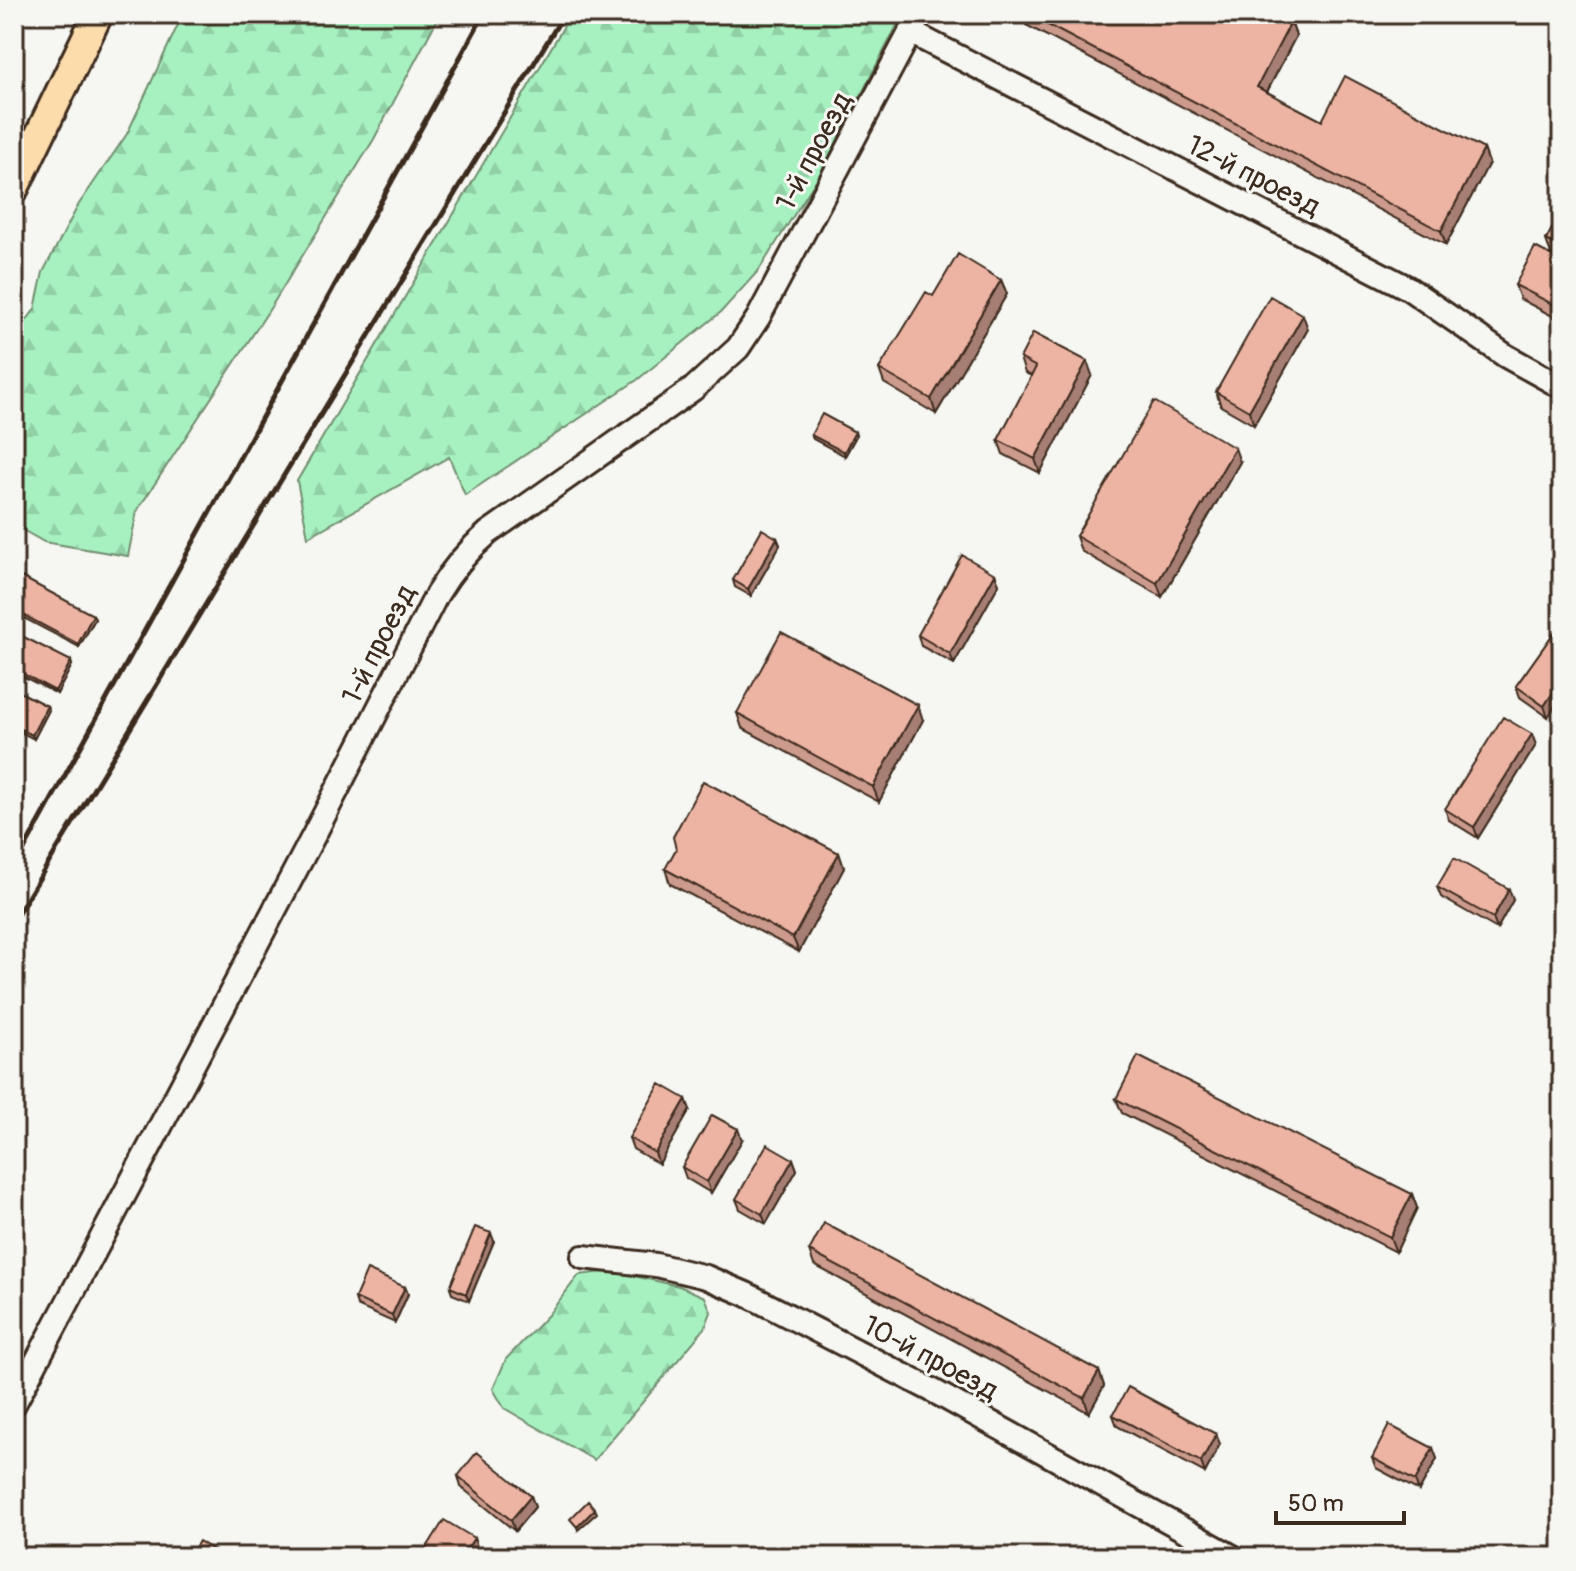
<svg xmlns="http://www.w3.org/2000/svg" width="1576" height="1571" font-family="Pangolin,sans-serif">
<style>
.forest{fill:url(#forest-firs);stroke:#718e6f;stroke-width:2}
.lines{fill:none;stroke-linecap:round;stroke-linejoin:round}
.minor-casing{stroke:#3b2a1e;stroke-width:28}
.major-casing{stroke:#3b2a1e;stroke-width:34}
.minor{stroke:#f6f6f2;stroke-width:22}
.major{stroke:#fddcac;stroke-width:28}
.rail{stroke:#3b2a1e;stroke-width:5}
.wall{fill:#cc9b8d;stroke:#3b2a1e;stroke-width:2}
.shaded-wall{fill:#a67e73;stroke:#3b2a1e;stroke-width:2}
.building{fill:#edb4a4;stroke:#3b2a1e;stroke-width:2}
.labels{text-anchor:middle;stroke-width:6;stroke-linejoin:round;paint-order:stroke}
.street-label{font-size:28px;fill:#3b2a1e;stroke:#f6f6f2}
</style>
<defs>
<pattern id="forest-firs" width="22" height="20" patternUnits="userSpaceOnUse" patternTransform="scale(2)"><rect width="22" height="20" fill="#a7f1c0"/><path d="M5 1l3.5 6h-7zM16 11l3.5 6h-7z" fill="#91cfa5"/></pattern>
</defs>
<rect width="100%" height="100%" fill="#f6f6f2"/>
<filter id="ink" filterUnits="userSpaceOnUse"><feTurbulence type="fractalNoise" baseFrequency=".0125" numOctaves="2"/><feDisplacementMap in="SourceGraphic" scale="16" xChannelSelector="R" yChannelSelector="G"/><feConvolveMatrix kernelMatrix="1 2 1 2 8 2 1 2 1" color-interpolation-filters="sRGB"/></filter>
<g filter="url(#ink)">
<path class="forest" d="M183 14H440L374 139 271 307 137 511 128 556 44 542 14 525V337L35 309 43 272 79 204 127 134Z
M571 14H903L820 174 759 270 721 312 637 380 465 495 449 457 308 537 297 481Z
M611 1271 679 1286 705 1297 711 1312 705 1328 594 1460 504 1408 493 1389 506 1359 548 1315 579 1275Z"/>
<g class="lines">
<defs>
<path id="minor" d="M910 32 1408 288 1506 356 1562 387
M583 1257 656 1265 706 1277 746 1294 928 1388 1233 1557
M14 1404 314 835 437 594C451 571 467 551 488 533L693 389 738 348 758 318 920 14"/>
<path id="major" d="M14 188 98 14"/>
</defs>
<use href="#minor" class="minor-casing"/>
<use href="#major" class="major-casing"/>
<use href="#minor" class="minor"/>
<use href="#major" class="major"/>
<path class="rail" d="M14 868 484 14
M14 920 564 14"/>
</g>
<path class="wall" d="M1022 14H1276L1291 22 1296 36 1267 92 1322 121 1484 149 1489 163 1446 245 1026 25Z
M1562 210V260L1551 254 1546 240Z
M1562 261V321L1520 299 1515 285Z
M1001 280 1007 294 936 414 884 383 879 369 933 296Z
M1308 329 1254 425 1221 406 1216 392Z
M1020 358 1092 375 1040 473 1003 454 998 440 1032 376 1025 373Z
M855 432 856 436 845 456 813 439 811 435Z
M1240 462 1162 597 1081 551 1076 536Z
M777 538 780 545 751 596 735 587 733 580Z
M14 573 95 619 79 647 14 613Z
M995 574 999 584 954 664 921 646 918 635Z
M14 632 72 665 57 694 14 672Z
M1553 634 1548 717 1520 697 1516 686Z
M14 689 47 706 49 710 34 739 14 729Z
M737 713 923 720 879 802 742 728Z
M1536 745 1478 838 1449 820 1445 809Z
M839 853 844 868 799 952 670 884 665 869Z
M1437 887 1513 900 1497 929 1441 897Z
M686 1099 690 1110 659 1164 633 1149 629 1138Z
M1116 1099 1412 1194 1417 1208 1396 1252 1122 1113Z
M742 1140 711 1193 686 1178 682 1167Z
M793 1159 797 1170 766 1224 740 1209 736 1199Z
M494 1241 469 1301 452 1294 450 1287Z
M809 1251 1099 1371 1104 1386 1089 1413 814 1265Z
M405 1287 408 1294 395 1323 357 1306 355 1298Z
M1113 1415 1220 1444 1205 1473 1117 1426Z
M1433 1448 1437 1459 1419 1491 1376 1468 1372 1458Z
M458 1476 531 1496 535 1507 515 1531 461 1487Z"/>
<path class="shaded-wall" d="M1291 22 1296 36 1262 101 1257 87Z
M1484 149 1489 163 1446 245 1441 231Z
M1001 280 1007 294 936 414 931 399Z
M1303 315 1308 329 1254 425 1249 411Z
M1087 361 1092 375 1040 473 1035 459Z
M855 432 856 436 845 456 844 452Z
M1235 448 1240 462 1162 597 1157 583Z
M777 538 780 545 751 596 748 589Z
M995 574 999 584 954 664 950 654Z
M93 615 95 619 79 647 78 644Z
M71 661 72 665 57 694 55 691Z
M1562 679V696L1548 717 1544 706Z
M918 705 923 720 879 802 873 787Z
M47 706 49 710 34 739 32 735Z
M1532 734 1536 745 1478 838 1474 827Z
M839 853 844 868 799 952 793 938Z
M1509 889 1513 900 1497 929 1493 918Z
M686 1099 690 1110 659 1164 655 1153Z
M738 1129 742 1140 711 1193 707 1182Z
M793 1159 797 1170 766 1224 762 1214Z
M1412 1194 1417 1208 1396 1252 1390 1237Z
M491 1233 494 1241 469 1301 466 1294Z
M405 1287 408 1294 395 1323 392 1315Z
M1099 1371 1104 1386 1089 1413 1084 1398Z
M1216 1434 1220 1444 1205 1473 1201 1462Z
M1433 1448 1437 1459 1419 1491 1415 1481Z
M531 1496 535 1507 515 1531 511 1520Z
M595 1509 597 1513 578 1530 577 1527Z
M474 1538 478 1549 473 1557H462Z"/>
<path class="building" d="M1027 14H1276L1291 22 1257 87 1322 121 1345 76 1484 149 1441 231Z
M1562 210V248L1546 240Z
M1535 247 1562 261V309L1515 285Z
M958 254 1001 280 931 399 879 369 926 292 933 296Z
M1270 296 1303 315 1249 411 1216 392Z
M1033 333 1087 361 1035 459 998 440 1036 367 1020 358Z
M1154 401 1235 448 1157 583 1076 536Z
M822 414 855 432 844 452 811 435Z
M762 529 777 538 748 589 733 580Z
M962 555 995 574 950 654 918 635Z
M14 573 93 615 78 644 14 610Z
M14 632 71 661 55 691 14 669Z
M781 632 918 705 873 787 737 713Z
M1553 634 1562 640V679L1544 706 1516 686Z
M14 689 47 706 32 735 14 726Z
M1503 717 1532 734 1474 827 1445 809Z
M703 781 839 853 793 938 665 869 676 849 673 837Z
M1454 858 1509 889 1493 918 1437 887Z
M1138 1056 1412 1194 1390 1237 1116 1099Z
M660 1084 686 1099 655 1153 629 1138Z
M712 1115 738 1129 707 1182 682 1167Z
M767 1144 793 1159 762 1214 736 1199Z
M824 1223 1099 1371 1084 1398 809 1251Z
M475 1227 491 1233 466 1294 450 1287Z
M367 1270 405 1287 392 1315 355 1298Z
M1128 1387 1216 1434 1201 1462 1113 1415Z
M1389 1425 1433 1448 1415 1481 1372 1458Z
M477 1452 531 1496 511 1520 458 1476Z
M588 1501 595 1509 577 1527 570 1519Z
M444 1520 474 1538 462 1557H421Z
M199 1541 225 1557H189Z
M350 1550 362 1557H345Z"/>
</g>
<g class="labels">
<g class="street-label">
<text transform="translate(813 151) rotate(-62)" y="10">1-й проезд</text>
<text transform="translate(1254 175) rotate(27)" y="10">12-й проезд</text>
<text transform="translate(378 644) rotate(-63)" y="10">1-й проезд</text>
<text transform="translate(931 1357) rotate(28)" y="10">10-й проезд</text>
</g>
</g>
<rect width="1576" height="1571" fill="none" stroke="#f6f6f2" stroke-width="48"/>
<rect x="24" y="24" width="1528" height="1523" fill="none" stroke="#3b2a1e" stroke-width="3" filter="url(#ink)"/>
<path d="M1276 1511v12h128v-12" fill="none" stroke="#3b2a1e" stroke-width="4"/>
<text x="1288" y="1511" font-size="24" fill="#3b2a1e" stroke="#f6f6f2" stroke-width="6" paint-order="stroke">50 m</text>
</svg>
